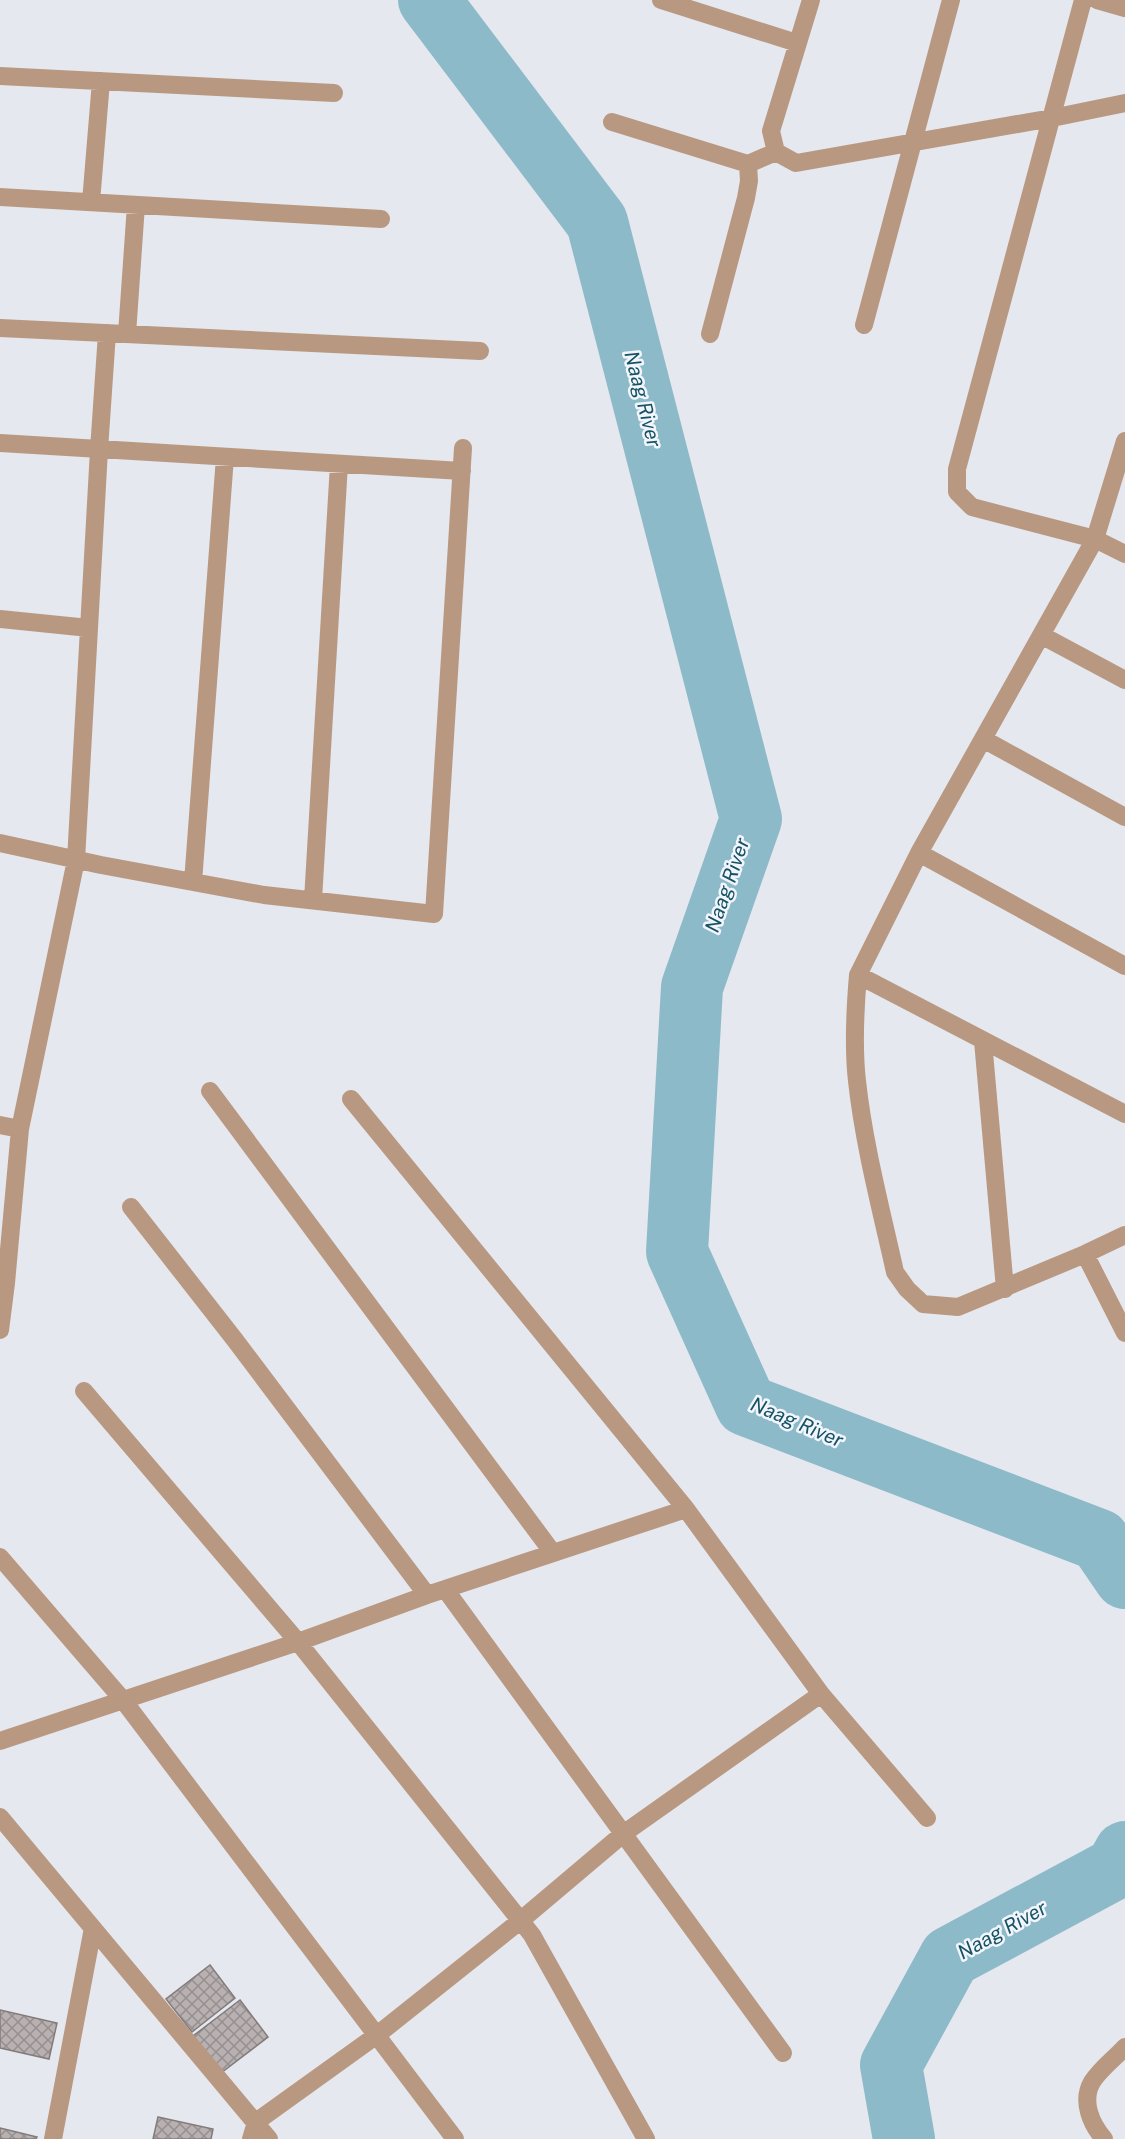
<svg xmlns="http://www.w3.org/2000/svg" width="1125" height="2139" font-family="'Public Sans',sans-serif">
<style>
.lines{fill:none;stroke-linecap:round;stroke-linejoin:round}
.river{stroke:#8dbac9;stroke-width:62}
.building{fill:url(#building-cross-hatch);stroke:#827b7a;stroke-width:1.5}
.street{stroke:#b99882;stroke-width:18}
.labels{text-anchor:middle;stroke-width:5;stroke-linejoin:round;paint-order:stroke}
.water-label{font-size:20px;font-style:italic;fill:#155262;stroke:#f2f5fc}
</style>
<defs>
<pattern id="building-cross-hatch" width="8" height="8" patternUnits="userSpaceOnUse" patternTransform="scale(1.5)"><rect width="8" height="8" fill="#b9b1b1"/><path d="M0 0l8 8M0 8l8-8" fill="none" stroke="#958f8f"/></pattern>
</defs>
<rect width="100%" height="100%" fill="#e5e8ee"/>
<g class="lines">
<path class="river" d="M429 0 597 222 751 819 692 987 677 1252 746 1405 1099 1540 1125 1578
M904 2139 891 2065 950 1957 1116 1868 1125 1852"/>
</g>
<path class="building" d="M210 1965 235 1998 192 2032 166 1999Z
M240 2000 268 2037 221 2073 193 2036Z
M0 2010 57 2023 49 2059 0 2048Z
M158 2117 213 2129 211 2139H153Z
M0 2128 37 2137 36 2139H0Z"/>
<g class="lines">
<path class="street" d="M661 0 797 43
M811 0 771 131 776 152 796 163 1052 118 1125 103
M1083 0 957 469V492L972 507 1095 539 919 853 858 975 1125 1114
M1097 0 1125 8
M0 76 334 93
M612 122 748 164 776 152
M0 197 381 219
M91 202 101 81
M864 325 951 0
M0 328 480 351
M127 334 136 205
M710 334 746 198 749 181 748 164
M1125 441 1095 539 1125 554
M0 443 462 471
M0 619 89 628
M1041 635 1125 680
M983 739 1125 817
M0 843 101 865 264 895 434 914 463 448
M919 853 1125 966
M193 882 225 457
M313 900 339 464
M858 975C855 1010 853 1046 857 1081 864 1145 881 1209 895 1272L907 1289 923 1304 958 1307 1085 1254 1125 1235
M983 1041 1005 1289
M210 1091 553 1553
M351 1099 686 1509 821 1694 927 1818
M0 1125 20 1129
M131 1207 235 1340 427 1595
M1085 1254 1125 1333
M0 1330 6 1283 20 1129 76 860 99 450 107 333
M84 1391 298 1642 532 1935 646 2139
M0 1557 123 1700 455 2139
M445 1589 783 2053
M0 1741 298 1642 427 1595 686 1509
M0 1817 269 2139
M53 2139 93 1928
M251 2139 256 2122 377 2035 520 1921 623 1834 821 1694
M1104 2139C1091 2124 1081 2101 1092 2082 1100 2069 1115 2058 1125 2047"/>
</g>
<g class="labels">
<g class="water-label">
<text transform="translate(643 399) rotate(76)" y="7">Naag River</text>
<text transform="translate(727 885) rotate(-71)" y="7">Naag River</text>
<text transform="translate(797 1422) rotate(23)" y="7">Naag River</text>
<text transform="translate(1002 1930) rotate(-29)" y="7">Naag River</text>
</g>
</g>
</svg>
